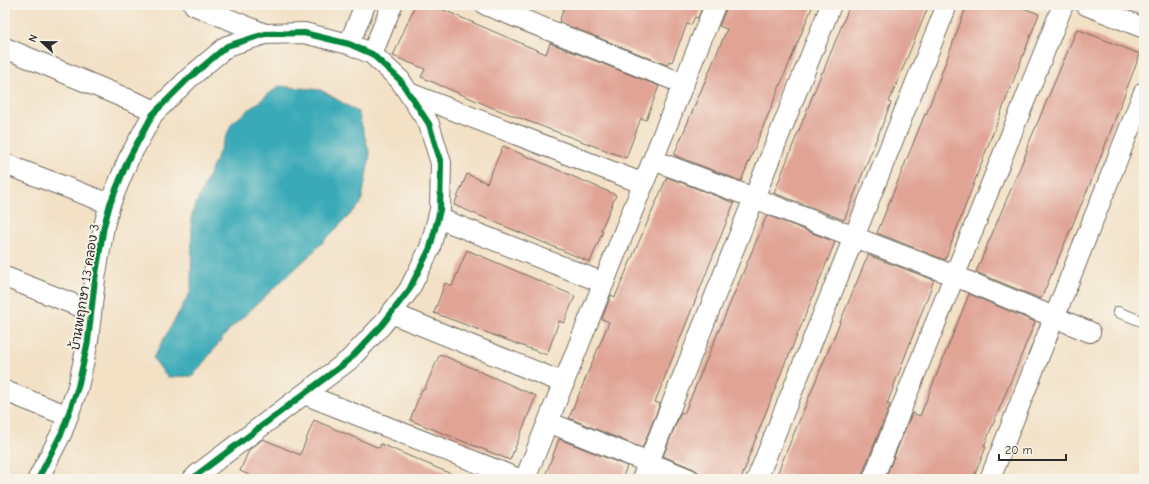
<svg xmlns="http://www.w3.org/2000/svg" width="1149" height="484" font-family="'Comic Neue','Playpen Sans Thai',sans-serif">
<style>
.water{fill:#3aaab8;stroke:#326a72}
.building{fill:#e0a394}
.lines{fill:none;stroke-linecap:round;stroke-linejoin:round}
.lane-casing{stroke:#716b61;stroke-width:12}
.street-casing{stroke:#716b61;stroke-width:22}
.lane{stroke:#fff;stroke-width:10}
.street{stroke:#fff;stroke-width:20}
.cycleway-casing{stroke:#f7f3e8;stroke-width:8}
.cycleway{stroke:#00873e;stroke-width:6}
.labels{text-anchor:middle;stroke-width:4;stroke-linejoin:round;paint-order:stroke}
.street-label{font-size:13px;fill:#2b2b2b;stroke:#f7f3e8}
</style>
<rect width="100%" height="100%" fill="#f7f3e8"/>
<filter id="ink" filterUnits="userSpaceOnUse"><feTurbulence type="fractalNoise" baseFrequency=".025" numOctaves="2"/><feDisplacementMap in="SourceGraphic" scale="8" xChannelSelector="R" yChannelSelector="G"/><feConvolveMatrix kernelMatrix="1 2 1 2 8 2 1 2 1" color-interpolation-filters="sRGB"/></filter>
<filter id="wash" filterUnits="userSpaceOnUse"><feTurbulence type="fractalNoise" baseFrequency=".012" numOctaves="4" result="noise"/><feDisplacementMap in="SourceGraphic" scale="16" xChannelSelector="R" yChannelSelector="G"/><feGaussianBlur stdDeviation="0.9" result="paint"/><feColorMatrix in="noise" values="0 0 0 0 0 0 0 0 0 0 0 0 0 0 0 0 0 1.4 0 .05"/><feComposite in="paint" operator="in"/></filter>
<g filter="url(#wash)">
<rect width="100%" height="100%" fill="#f3e1c6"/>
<path class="water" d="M279 86 321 90 358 112 370 155 361 204 311 254 229 330 193 376 167 377 153 358 191 291 192 213 232 123Z"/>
<g id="blocks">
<path class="building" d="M415 5H432L546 54 550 43 659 86 646 120 641 118 626 158 493 108 421 77 425 69 393 56Z
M565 5H703L698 18 695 17 691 25 687 24 672 62 669 61 667 65 559 22Z
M726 5H813L741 181 676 156V155H674L727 29 719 26 726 9Z
M850 5H929L889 102 891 103 844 220 774 193 822 72H823Z
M967 5H1016L1039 14 992 136V135L945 260 877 233 925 114 926 115Z
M1077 29 1140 54 1093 177 1041 299 976 272 1027 151 1026 150Z
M503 146 616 195 601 230 603 231 590 262 454 205 467 174 487 183Z
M667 177 734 203 655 402 660 404 642 448 569 418 609 322 602 319 611 295 615 297Z
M767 215 835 242 788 358H787L747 461H748L741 479H700L698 472 694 469 663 456 681 412 684 414Z
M467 250 575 296 564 323 559 321 547 355 434 313 445 283 452 286Z
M868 255 934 280 887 404 890 405 862 475V479H775Z
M969 294 1035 322 984 446 986 447 973 479H885L912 413 920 416Z
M440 354 536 396 510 460 410 420 422 389 424 390Z
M314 420 379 448 381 444 463 479H258L240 471 249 450 263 439 300 455Z
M559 439 627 466 622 479H544Z"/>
</g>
</g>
<g filter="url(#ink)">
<use href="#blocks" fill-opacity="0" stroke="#716b61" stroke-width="1"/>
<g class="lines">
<defs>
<path id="lane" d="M1118 312 1144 322"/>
<path id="street" d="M194 5 265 34
M486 5 684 84
M1086 5 1144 28
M349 44 365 5
M5 48 156 111
M372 54 392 5
M409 93 644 184
M653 160 754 198 955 276 1090 332
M5 164 110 204
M438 218 604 283
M5 277 91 311
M391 313 564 383
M5 391 68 416
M304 394 519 479
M548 422 689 479
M38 479 62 432 78 387 88 341 95 279 104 226 110 204 128 160 153 114 188 79 227 46 265 34 304 33 349 44 372 54 400 80 429 124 441 163 440 210 430 248 409 290 382 325 349 360 198 474 193 479
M525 479 715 5
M642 479 831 5
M757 479 947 5
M873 479 1063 5
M990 479 1144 92"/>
</defs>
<use href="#lane" class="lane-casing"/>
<use href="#street" class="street-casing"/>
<use href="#lane" class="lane"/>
<use href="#street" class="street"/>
<defs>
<path id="cycleway" d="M38 479 62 432 78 387 88 341 95 279 104 226 110 204 128 160 153 114 188 79 227 46 265 34 304 33 349 44 372 54 400 80 429 124 441 163 440 210 430 248 409 290 382 325 349 360 198 474 193 479"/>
</defs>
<use href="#cycleway" class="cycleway-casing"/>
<use href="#cycleway" class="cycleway"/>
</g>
</g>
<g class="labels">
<g class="street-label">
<text transform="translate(84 287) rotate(-81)" y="5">บ้านพฤกษา 13 คลอง 3</text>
</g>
</g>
<rect width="1149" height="484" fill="none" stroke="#f7f3e8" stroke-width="20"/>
<g transform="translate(42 42) rotate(292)" stroke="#f7f3e8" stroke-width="3" paint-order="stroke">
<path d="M0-3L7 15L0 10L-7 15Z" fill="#2b2b2b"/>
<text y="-6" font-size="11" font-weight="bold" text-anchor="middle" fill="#2b2b2b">N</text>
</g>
<path d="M999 454v6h67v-6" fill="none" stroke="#2b2b2b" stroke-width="2"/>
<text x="1005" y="454" font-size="12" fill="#2b2b2b" stroke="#f7f3e8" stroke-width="3" paint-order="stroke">20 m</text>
</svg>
